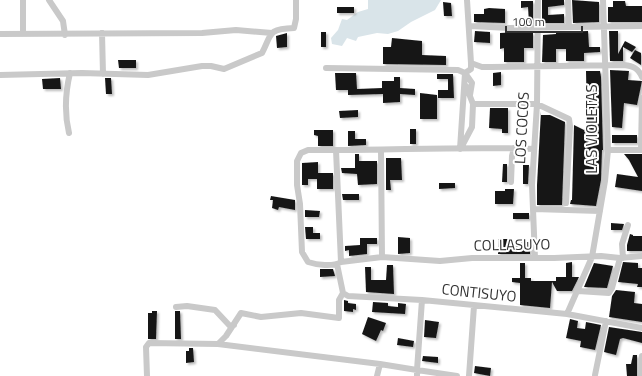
<svg xmlns="http://www.w3.org/2000/svg" width="642" height="376" font-family="'Titillium Web',sans-serif">
<style>
.green{fill:#d9e4e9}
.building{fill:#191919;filter:url(#shadow)}
.lines{fill:none;stroke-linecap:round;stroke-linejoin:round}
.minor{stroke:#c9c9c9;stroke-width:6}
.labels{text-anchor:middle;stroke-width:4;stroke-linejoin:round;paint-order:stroke}
.street-label{font-size:15px;fill:#323232;stroke:#fff}
</style>
<defs>
<filter id="shadow"><feDropShadow dx="2" dy="2" stdDeviation="1" flood-color="#0004"/></filter>
</defs>
<rect width="100%" height="100%" fill="#fff"/>
<path class="green" d="M368 0H441L435 10 411 22 398 31 388 34 377 33 358 37 356 41 347 38 342 46 332 44 331 38 338 30 342 19 347 20 358 12 368 9Z"/>
<path class="building" d="M542 0H564V5L548 7V15L564 14V23H542Z
M572 0 599 2V22L573 23Z
M521 1H533V23H529L528 7 521 8Z
M613 1H625L626 6H642V22H608V7H613Z
M443 2 451 3 452 16H444Z
M337 7H354V13H337Z
M489 8 505 9V23L474 22V14H484V9Z
M475 31 490 32V43L474 42Z
M588 31 589 47H600V52L584 53V61H566V49H556V62H542L543 35 556 34V32Z
M609 31H618V54L625 41 636 47 632 52 623 47V61H610Z
M321 32H326V47H321Z
M527 32 533 33V48H524V62H504V48L500 49V33Z
M287 33V47L277 48 276 36Z
M392 38 422 41V55L446 56V65L383 64V47H391Z
M635 50 641 53V65L630 58Z
M118 60H136V68H119Z
M610 70 629 71 628 80 642 81 637 105 624 103 622 128 612 127Z
M586 71H600L601 77 603 150H602L601 180 596 206 570 204 571 200H572L574 125 584 130 587 124Z
M501 72V85L493 86V73Z
M335 73H356L357 89 382 88V81H394V77H400V88L415 89V95L400 94V102L383 103V94L348 95V90H336Z
M437 74H453L454 98H438V90H448V79H437Z
M60 78 61 89H43L42 79Z
M105 78H111L112 94H106Z
M420 93 437 95V119H420Z
M490 108H508V133H502V129L489 128Z
M358 110V117L340 118 339 111Z
M541 111V115H550L565 122 562 205H537V185Z
M410 129H416V144H410Z
M314 130H333V146H318V136L314 135Z
M348 131H355V139H366V145L348 146Z
M612 135H637V143H612Z
M355 154H359V161H377V184L358 185 357 174 342 173 341 168H355Z
M624 154H642V191L615 187 617 174 638 177 629 160Z
M386 158H401L402 180H390L391 190H386Z
M318 162V173H333V189H317V179H308V185H302V163Z
M503 164H507V182H502Z
M523 165H529L528 184H523Z
M439 183H455V188L439 189Z
M505 189H514L513 204H495V191H505Z
M342 194H359V200H343Z
M271 196 295 200V210L279 207 278 210 272 208 273 200H270Z
M305 210 320 211 319 217H305Z
M513 213H529V219H513Z
M611 223 624 224 622 230H611Z
M305 227H313V233H320V239H306Z
M630 234 633 235V236H642V251H627V245Z
M398 237 410 238V253L398 254Z
M360 238H377V244H367V254L349 256V250L345 251V246L360 245Z
M498 239H509V242H530V254H498Z
M572 262V277H579L572 291H557L552 282 550 308 520 305V283L512 282V278H520V263H525V278H531V281H556V277H566V263Z
M623 262 638 263V268H642V287H637L638 284 618 282Z
M594 263 613 266 607 288 584 287Z
M387 265H393L394 294 366 292 365 267H371V280H386Z
M320 269H333L335 276 320 277Z
M616 290 635 292 634 303 642 304V322L609 317 612 296Z
M344 300 348 301V303L356 304V310L353 309V312L344 311Z
M373 302 388 303V306L398 307V303L406 304 405 314 372 312Z
M152 311H157L156 339H148V313H152Z
M175 311H180L181 339H175Z
M368 317 386 323 383 331 381 330 376 341 362 334Z
M570 319 578 321 577 328 585 329 586 322 601 325 595 350 580 347 581 341 566 338Z
M425 320 439 322 436 338 424 337Z
M609 327 642 332V343L623 338 620 339 616 355 604 352Z
M398 338 414 341 413 347 397 345Z
M189 348H193L194 362 186 363V351H189Z
M633 355H637V376H627L626 364H631Z
M423 356 438 357V363L422 361Z
M475 366 491 368 490 376 474 373Z"/>
<g class="lines">
<path class="minor" d="M49 0 63 21 65 35
M568 0 569 27
M470 26 509 28 642 26
M102 33 103 74
M0 34 202 33 236 30 272 33
M23 34V0
M471 63 482 67H491L624 65C633 66 638 68 642 77
M326 68 458 70 465 73 472 83 470 95
M465 73 471 69V63L467 0
M0 75 82 73 148 75 202 66H211L224 69 262 53C272 34 267 29 294 28L296 19V0
M466 86 473 104H537L569 119 570 126 566 203
M69 133C64 112 65 94 70 73
M462 146 472 127 473 104
M460 149 465 73
M534 149C459 146 384 151 308 150L301 153 297 161V185L300 204 302 252 308 262C317 265 333 267 341 262L382 257 440 261 472 258H554L601 256 620 258 642 256
M336 150 341 262
M381 150 382 257
M608 150H642
M641 150 642 98
M511 182 512 156 514 148
M534 209 600 211
M535 258 532 185 537 104 538 0
M623 258 622 244 628 225
M337 264 343 293 348 296 422 300 567 314 642 328
M578 291 609 293 612 288 620 258
M176 307 187 306 215 310 230 326 234 325
M567 314 592 257 605 181 608 150 603 0
M218 344 380 364
M595 375 606 321
M147 376 146 347 149 343 218 344 226 336 241 313 261 317 301 313 339 318V300L343 293
M377 376 380 364 417 370 422 300
M417 376V370L457 376
M469 376 474 306
M641 376 642 356"/>
</g>
<g class="labels">
<g class="street-label">
<text transform="translate(522 128) rotate(-87)" y="5">LOS COCOS</text>
<text transform="translate(592 129) rotate(-90)" y="5">LAS VIOLETAS</text>
<text transform="translate(512 245) rotate(-1)" y="5">COLLASUYO</text>
<text transform="translate(479 293) rotate(6)" y="5">CONTISUYO</text>
</g>
</g>
<path d="M506 26v6h76v-6" fill="none" stroke="#323232" stroke-width="2"/>
<text x="512" y="26" font-size="12" fill="#323232" stroke="#ffffff" stroke-width="3" paint-order="stroke">100 m</text>
</svg>
